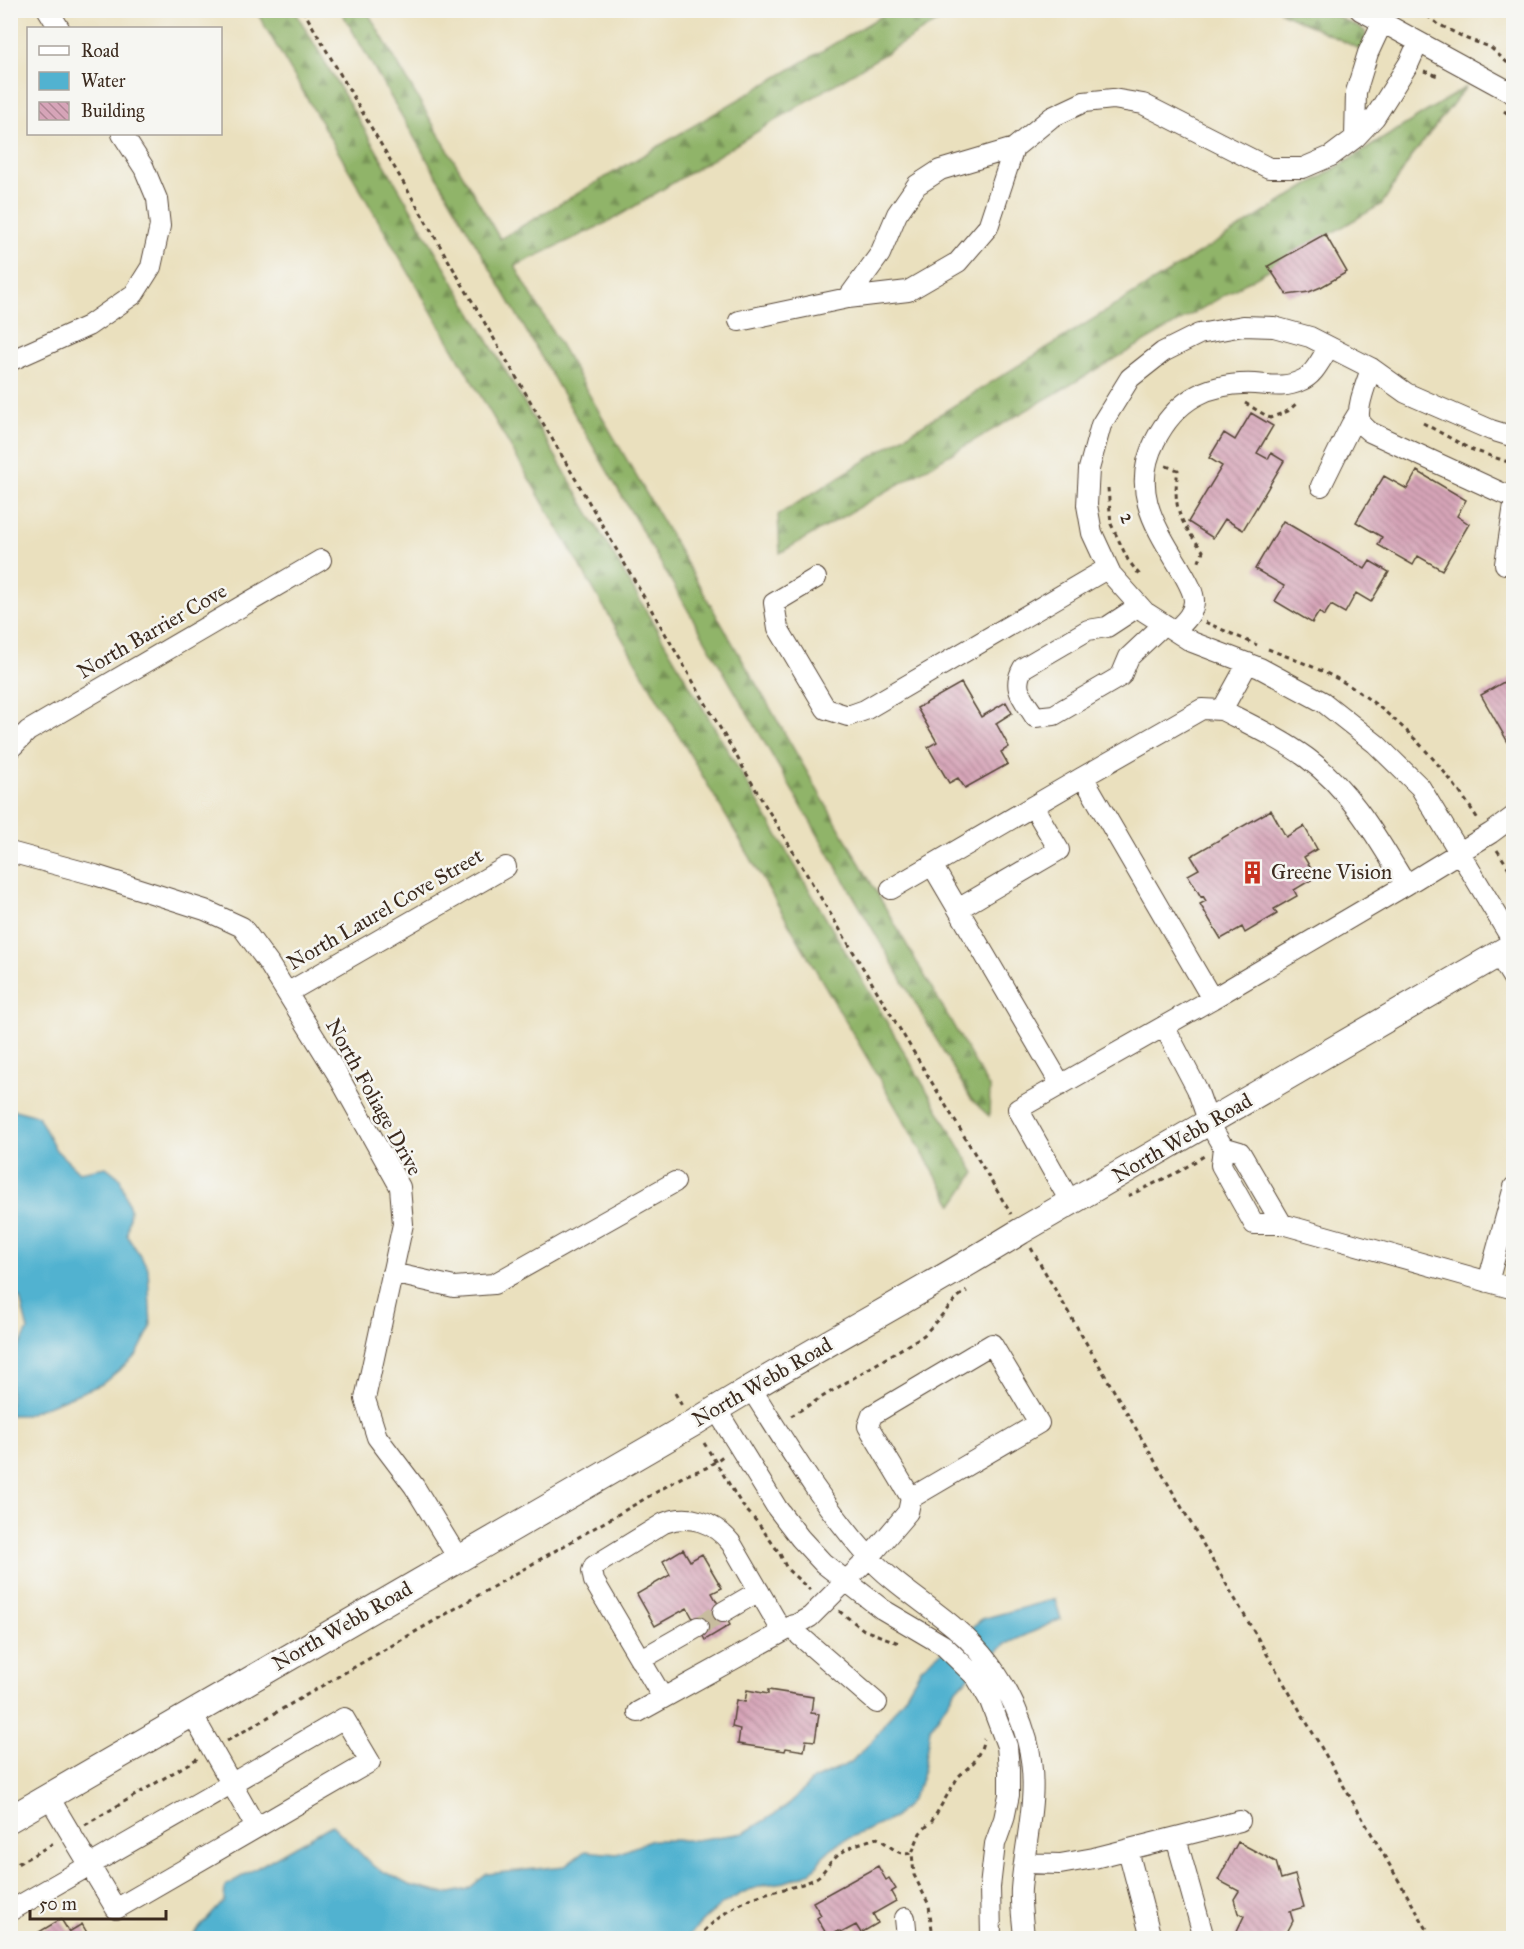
<svg xmlns="http://www.w3.org/2000/svg" width="1524" height="1949" font-family="'IM FELL Great Primer',serif">
<style>
.forest{fill:url(#forest-firs);stroke:#666f44;stroke-width:1.5}
.water{fill:#51b2d0;stroke:#466e77;stroke-width:1.5}
.building{fill:url(#building-back-hatch)}
.lines{fill:none;stroke-linecap:round;stroke-linejoin:round}
.minor-tunnel{stroke:#c7bc9e;stroke-width:20;stroke-dasharray:20 10;stroke-linecap:butt}
.minor-casing{stroke:#554536;stroke-width:22}
.major-casing{stroke:#554536;stroke-width:28}
.path{stroke:#554536;stroke-width:3;stroke-dasharray:4.5 4.5;stroke-linecap:butt}
.minor{stroke:#fff;stroke-width:20}
.major{stroke:#fff;stroke-width:26}
.labels{text-anchor:middle;stroke-width:5;stroke-linejoin:round;paint-order:stroke}
.street-label{font-size:21px;fill:#3b2a1e;stroke:#f6f6f2}
.poi-label{font-size:21px;fill:#3b2a1e;stroke:#f6f6f2;text-anchor:start}
</style>
<defs>
<pattern id="forest-firs" width="22" height="20" patternUnits="userSpaceOnUse" patternTransform="scale(1.5)"><rect width="22" height="20" fill="#90b469"/><path d="M5 1l3.5 6h-7zM16 11l3.5 6h-7z" fill="#779356"/></pattern>
<pattern id="building-back-hatch" width="6" height="6" patternUnits="userSpaceOnUse" patternTransform="scale(1.5)"><rect width="6" height="6" fill="#d6a4b8"/><path d="M-1 5l2 2M0 0l6 6M5-1l2 2" fill="none" stroke="#af8695"/></pattern>
</defs>
<rect width="100%" height="100%" fill="#f6f6f2"/>
<filter id="ink" filterUnits="userSpaceOnUse"><feTurbulence type="fractalNoise" baseFrequency=".0167" numOctaves="2"/><feDisplacementMap in="SourceGraphic" scale="12" xChannelSelector="R" yChannelSelector="G"/><feConvolveMatrix kernelMatrix="1 2 1 2 8 2 1 2 1" color-interpolation-filters="sRGB"/></filter>
<filter id="wash" filterUnits="userSpaceOnUse"><feTurbulence type="fractalNoise" baseFrequency=".008" numOctaves="4" result="noise"/><feDisplacementMap in="SourceGraphic" scale="24" xChannelSelector="R" yChannelSelector="G"/><feGaussianBlur stdDeviation="1.35" result="paint"/><feColorMatrix in="noise" values="0 0 0 0 0 0 0 0 0 0 0 0 0 0 0 0 0 1.4 0 .05"/><feComposite in="paint" operator="in"/></filter>
<g filter="url(#wash)">
<rect width="100%" height="100%" fill="#eae0be"/>
<path class="forest" d="M256 11H295L975 1173 953 1205Z
M341 11H367L500 239 890 11H955L612 220 515 266 990 1089 989 1116 971 1099Z
M1279 11H1327L1365 31 1368 53Z
M1466 87 1412 156 1382 204 780 553 778 515Z"/>
<path class="water" d="M11 1109 38 1116 56 1150 79 1172 106 1167 120 1178 130 1209 127 1235 148 1268 151 1327 136 1356 102 1384 25 1415H10L11 1362 28 1330 20 1298 11 1293Z
M1055 1599 1061 1619 1006 1644 955 1690 930 1729 921 1782 909 1803 894 1818 838 1843 823 1856 816 1867 805 1875 785 1882 764 1885 744 1892 724 1903 707 1917 686 1938H190L224 1901 225 1886 332 1825 373 1866 409 1885 446 1894 468 1889 487 1874 565 1866 585 1851 617 1854 652 1840H695L744 1833 786 1807 813 1780 850 1763 873 1740 905 1696 922 1667 982 1619Z"/>
<g id="blocks">
<path class="building" d="M1325 234 1347 272 1321 287 1309 292 1287 295 1268 266Z
M1251 413 1273 426 1257 453 1268 459 1271 453 1284 461 1243 530 1225 519 1213 538 1188 522 1222 466 1209 458 1224 433 1235 440Z
M1417 471 1466 500 1457 516 1469 524 1442 570 1418 556 1413 565 1378 545 1382 537 1356 522 1384 476 1407 489Z
M1283 521 1365 569 1370 561 1389 572 1371 602 1356 593 1345 613 1331 605 1324 616 1319 612 1312 623 1275 601 1284 586 1255 569Z
M1514 676V742L1509 744 1481 695Z
M961 683 981 717 1006 702 1012 713 996 723 1009 747 1001 752 1008 764 965 788 958 778 949 783 928 747 937 742 917 708Z
M1271 810 1286 837 1304 826 1317 849 1304 857 1316 877 1294 890 1297 896 1274 909 1277 914 1245 933 1242 927 1221 939 1200 904 1206 901 1203 896 1201 897 1188 875 1199 869 1191 856Z
M683 1549 690 1561 702 1554 722 1588 712 1593 730 1625 705 1640 687 1608 655 1626 637 1594 670 1575 663 1561Z
M747 1690 768 1694V1690L813 1697 811 1713 819 1714 815 1741 806 1740 804 1751 786 1748 785 1751 738 1744 740 1729 732 1727 736 1700 745 1702Z
M1238 1842 1276 1862 1281 1879 1295 1875 1304 1907 1290 1911 1293 1921 1284 1938H1236L1235 1935 1244 1916 1238 1913 1234 1899 1239 1891 1218 1880Z
M878 1866 886 1880 889 1878 896 1889 891 1892 896 1901 873 1914 878 1923 861 1933 856 1925 841 1933 839 1931 828 1937 817 1918 821 1915 813 1902Z
M61 1919 69 1932 82 1924 90 1938H29Z
M25 1933 29 1938H16Z"/>
</g>
</g>
<g filter="url(#ink)">
<use href="#blocks" fill-opacity="0" stroke="#554536" stroke-width="1.5"/>
<g class="lines">
<path class="minor-tunnel" d="M698 1627 723 1612"/>
<defs>
<path id="minor" d="M48 10 59 28
M1360 10 1514 94
M1355 138 1356 92 1368 53 1382 23
M848 298 880 254 897 214 917 185 940 170 1014 148 1052 117 1084 102 1113 99 1143 104 1269 168H1303L1331 156 1355 138 1375 117 1409 63 1418 43
M739 321 848 298 908 291 958 262 988 227 1014 148
M10 361 88 326 134 294 151 267 160 226 157 199 144 168 122 134
M1371 368C1367 383 1358 401 1359 416 1359 423 1365 428 1370 432L1504 494H1514
M1514 437 1491 430 1406 393 1371 368 1310 337 1274 327 1243 326 1199 334 1163 352 1130 378 1101 425 1089 469 1087 505 1092 533 1111 574 1145 612 1192 642 1260 668 1323 702 1376 744 1420 787 1514 943
M1321 486 1351 425 1359 412
M1505 564 1514 505
M816 578 774 603 778 628 826 709 848 716 865 710 1108 568
M1139 606 1107 627 1088 630 1023 668C1011 689 1024 699 1035 717L1054 715 1121 676 1129 657 1164 624
M1175 631C1183 623 1194 614 1194 601 1194 591 1185 577 1180 568 1155 526 1130 490 1155 441 1176 399 1209 382 1255 384 1270 385 1286 388 1300 381 1314 376 1321 359 1329 347
M1248 663 1222 710C1251 725 1281 739 1307 758 1351 790 1378 839 1406 885
M1222 710 1202 709 1083 777 1212 999 1406 885 1491 833 1514 816
M10 749 28 731 321 560
M10 852 95 875 205 910 242 927 269 964 336 1072 400 1187 403 1224 365 1399 377 1437 414 1486 458 1558
M932 865 1061 1085
M891 889 1083 777
M958 909 1059 850 1033 806
M1498 954 1514 980
M287 993 506 867
M1164 1026 1197 1089 1209 1123 1223 1147 1221 1165 1254 1224H1282L1514 1289
M1223 1147 1240 1152 1282 1224
M1071 1203 1018 1109 1212 999
M392 1273 454 1287 494 1284 675 1182
M1488 1282 1514 1187
M750 1387C787 1445 821 1503 867 1555 892 1583 926 1603 954 1627 990 1657 1014 1695 1027 1740 1041 1792 1025 1838 1021 1889 1020 1905 1023 1922 1024 1938
M716 1409 777 1508 800 1538 823 1563 882 1609 943 1645 976 1677 990 1701 1007 1746 1009 1769V1795L1004 1819 995 1844 990 1887 991 1938
M723 1612 759 1591
M793 1625 800 1636 877 1703
M640 1660 698 1627
M663 1698 594 1581 592 1571 594 1566 664 1523C689 1513 714 1522 731 1543L782 1631
M638 1712 810 1617 869 1558 908 1512 911 1498 1039 1423 992 1344 872 1415 868 1426 911 1498
M192 1714 256 1827
M1176 1838 1204 1938
M1128 1850 1151 1938
M1025 1863 1060 1864 1094 1858 1240 1821
M10 1911C122 1847 233 1783 344 1718L370 1762 116 1909C94 1872 71 1835 49 1797
M905 1918 907 1938"/>
<path id="major" d="M10 1819 692 1424C800 1356 913 1298 1021 1231L1514 945"/>
</defs>
<use href="#minor" class="minor-casing"/>
<use href="#major" class="major-casing"/>
<path class="path" d="M303 10 759 795 1011 1214
M1420 10 1438 24 1467 39 1490 47 1514 69
M1424 71 1441 77
M1504 111 1514 118
M1245 403 1270 418 1288 411 1298 402
M1423 423 1470 449 1514 464
M1166 466 1178 470C1172 508 1180 522 1203 551L1198 564
M1108 488 1111 524 1128 560 1142 578
M1205 622 1257 645
M1268 649C1301 662 1335 674 1363 695 1410 728 1447 771 1478 819
M1497 850 1514 876
M1128 1196 1178 1172 1204 1156
M1031 1248 1432 1938
M675 1393 682 1406
M791 1416 924 1335 958 1297 967 1291
M704 1443 742 1505 758 1523 780 1554 787 1569 810 1590
M839 1611 864 1630 899 1643
M227 1741 684 1476 706 1468 723 1456
M85 1825 198 1758
M10 1868 56 1842
M698 1938C712 1921 736 1903 758 1896 778 1889 798 1888 816 1878 823 1874 826 1866 832 1861 845 1847 860 1843 877 1838 890 1844 897 1857 912 1853
M933 1938 929 1905 914 1875 912 1853 920 1833 932 1821 958 1777 974 1762 981 1749 984 1739"/>
<use href="#minor" class="minor"/>
<use href="#major" class="major"/>
</g>
</g>
<defs>
<symbol id="building-bare" viewBox="-9 -9 18 18"><path d="M-4-6H4V6H1V3H-1V6H-4ZM-2.5-4.3h1.7v1.8h-1.7ZM.8-4.3h1.7v1.8H.8ZM-2.5-1h1.7V.8h-1.7ZM.8-1h1.7V.8H.8Z" fill="#c8321e" stroke="#f6f6f2" stroke-width="2.5" paint-order="stroke"/></symbol>
</defs>
<g fill-rule="evenodd">
<use href="#building-bare" x="1236" y="856" width="33" height="33"/>
</g>
<g class="labels">
<g class="street-label">
<text transform="translate(1128 518) rotate(76)" y="7">2</text>
<text transform="translate(152 631) rotate(-30)" y="7">North Barrier Cove</text>
<text transform="translate(385 909) rotate(-30)" y="7">North Laurel Cove Street</text>
<text transform="translate(374 1097) rotate(61)" y="7">North Foliage Drive</text>
<text transform="translate(1182 1138) rotate(-30)" y="7">North Webb Road</text>
<text transform="translate(762 1382) rotate(-30)" y="7">North Webb Road</text>
<text transform="translate(342 1626) rotate(-30)" y="7">North Webb Road</text>
</g>
<g class="poi-label">
<text x="1271" y="879">Greene Vision</text>
</g>
</g>
<rect width="1524" height="1949" fill="none" stroke="#f6f6f2" stroke-width="36"/>
<rect x="27" y="27" width="195" height="108" fill="#f6f6f2" stroke="#aba49d" stroke-width="1.5"/>
<rect x="39" y="46" width="30" height="9" fill="#ffffff" stroke="#aba49d" stroke-width="1.5"/>
<text x="81" y="57" font-size="18" fill="#3b2a1e">Road</text>
<rect x="39" y="72" width="30" height="18" fill="#51b2d0" stroke="#aba49d" stroke-width="1.5"/>
<text x="81" y="87" font-size="18" fill="#3b2a1e">Water</text>
<rect x="39" y="102" width="30" height="18" fill="url(#building-back-hatch)" stroke="#aba49d" stroke-width="1.5"/>
<text x="81" y="117" font-size="18" fill="#3b2a1e">Building</text>
<path d="M30 1910v9h136v-9" fill="none" stroke="#3b2a1e" stroke-width="3"/>
<text x="39" y="1910" font-size="18" fill="#3b2a1e" stroke="#f6f6f2" stroke-width="4.5" paint-order="stroke">50 m</text>
</svg>
